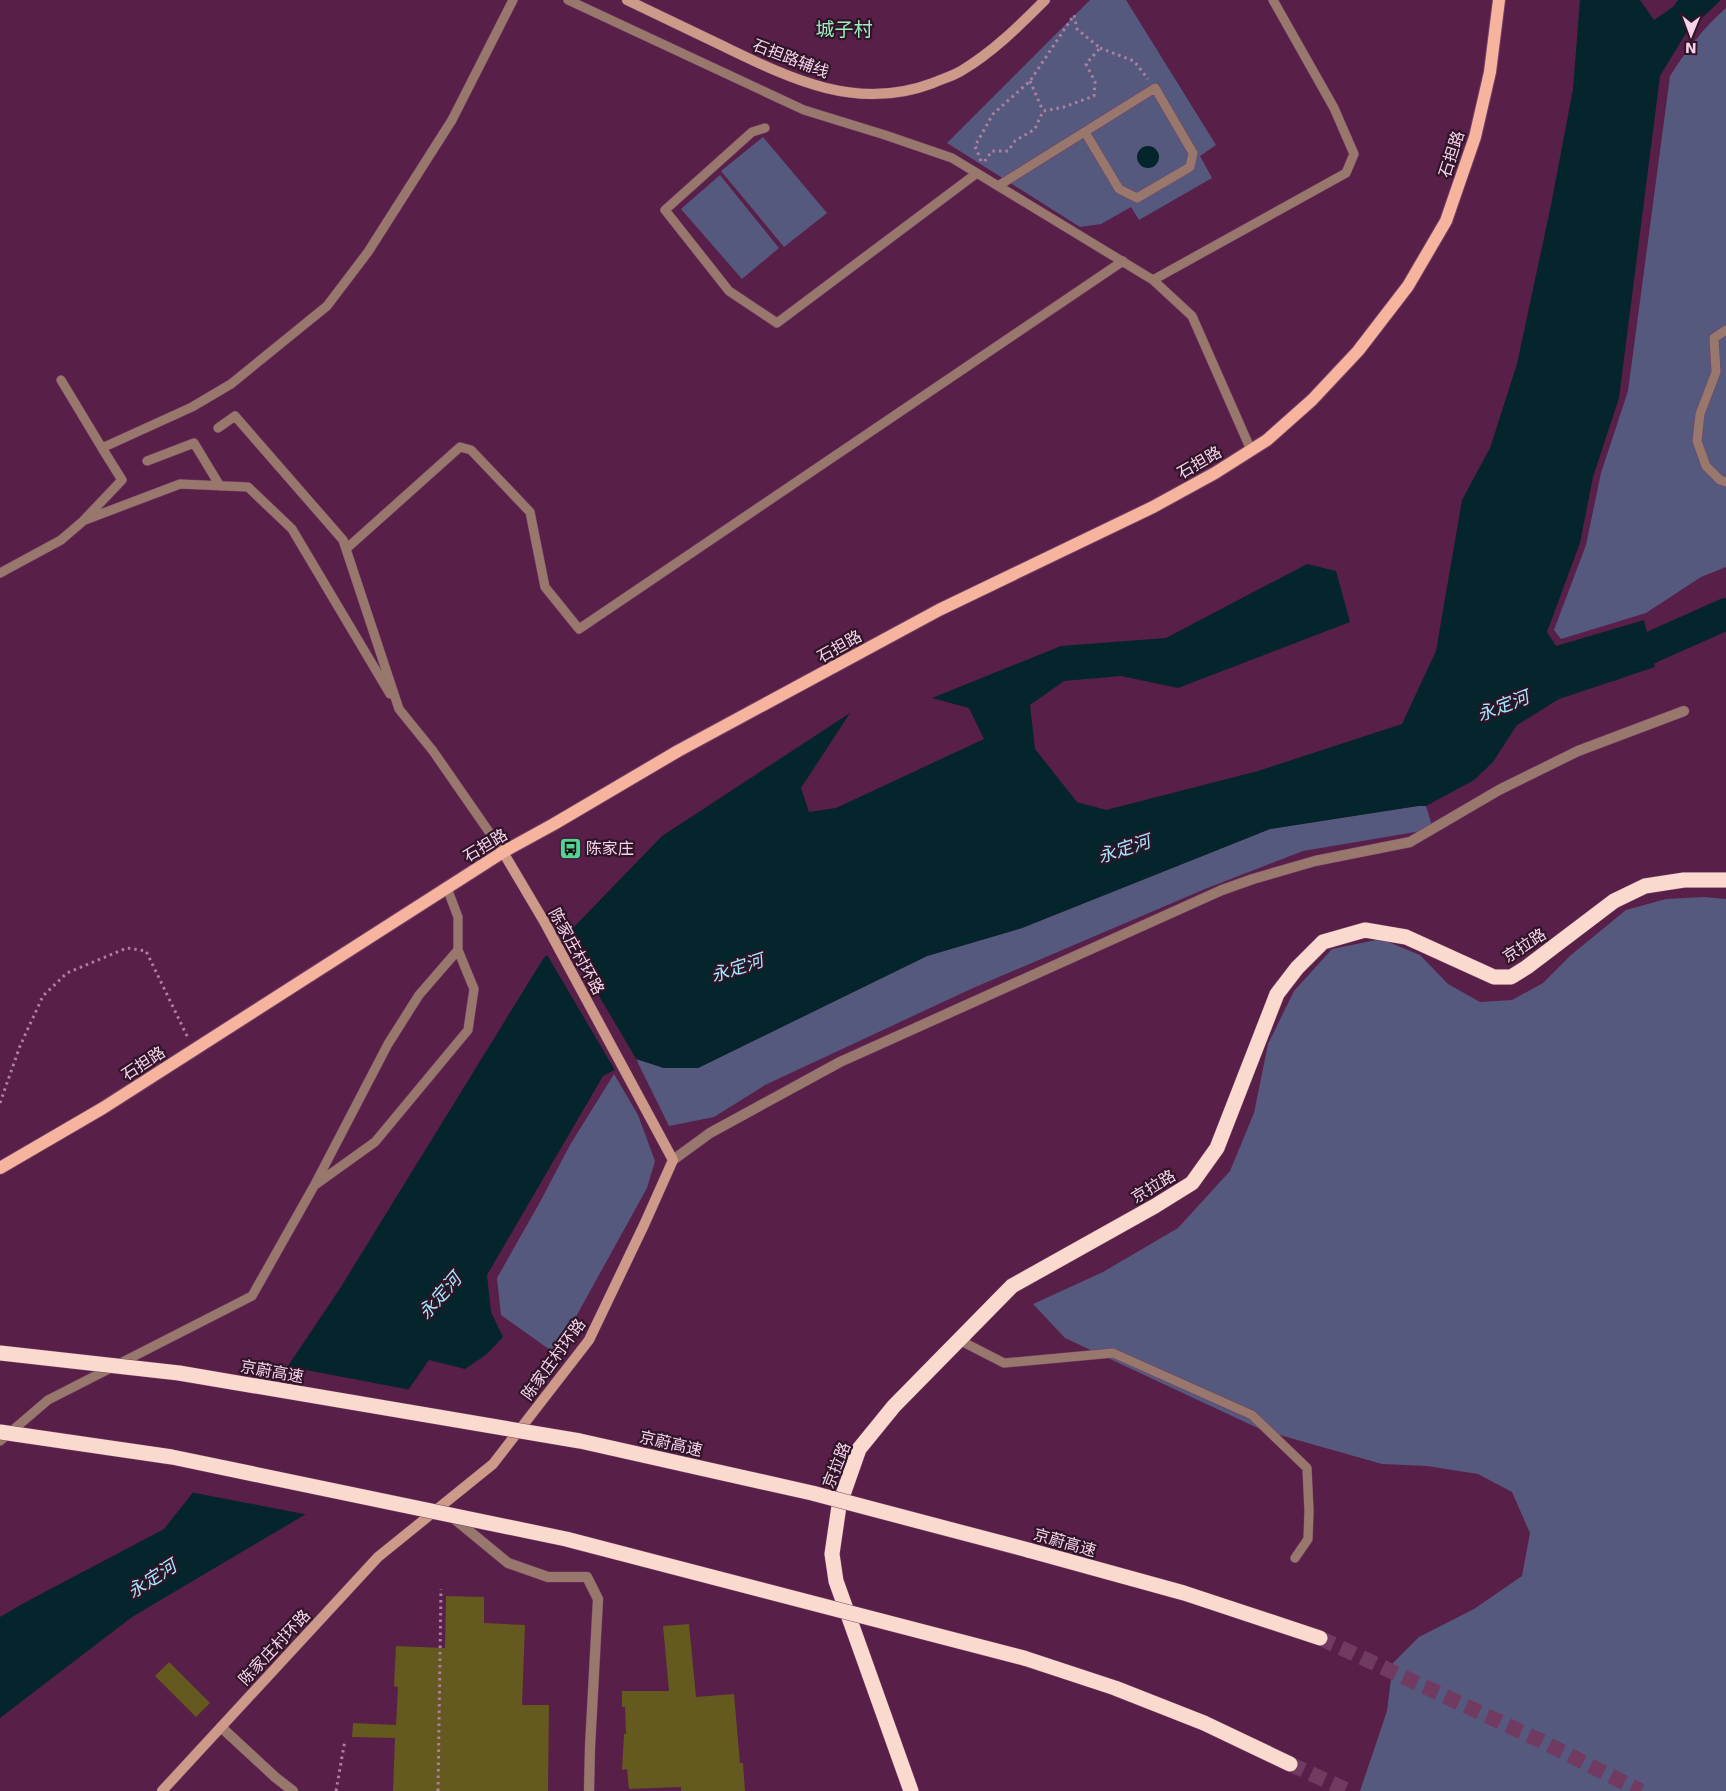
<svg xmlns="http://www.w3.org/2000/svg" width="1726" height="1791" font-family="'DejaVu Sans','Noto Sans SC',sans-serif">
<style>
.green{fill:#56597e}
.water{fill:#05252d}
.pier{fill:#581f49}
.lines{fill:none;stroke-linecap:round;stroke-linejoin:round}
.river{stroke:#05252d;stroke-width:32}
.building{fill:#64591e}
.highway-tunnel{stroke:#703a61;stroke-width:15;stroke-dasharray:15 8;stroke-linecap:butt}
.lane-casing{stroke:#743f66;stroke-width:10}
.street-casing{stroke:#743f66;stroke-width:11}
.secondary-casing{stroke:#743f66;stroke-width:11}
.primary-casing{stroke:#743f66;stroke-width:14}
.highway-casing{stroke:#743f66;stroke-width:16}
.path{stroke:#ad80a0;stroke-width:3;stroke-dasharray:2.5 4;stroke-linecap:butt}
.lane{stroke:#98776c;stroke-width:9}
.street{stroke:#98776c;stroke-width:10}
.secondary{stroke:#cd9988;stroke-width:10}
.primary{stroke:#f6b39d;stroke-width:12}
.highway{stroke:#fad9ce;stroke-width:15}
.highway-bridge-casing{stroke:#743f66;stroke-width:16;stroke-linecap:butt}
.highway-bridge{stroke:#fad9ce;stroke-width:15}
.labels{text-anchor:middle;stroke-width:4.5;stroke-linejoin:round;paint-order:stroke}
.street-label{font-size:16px;fill:#f6d3ea;stroke:#2f1527}
.poi-label{font-size:16px;fill:#f6d3ea;stroke:#2f1527;text-anchor:start}
.water-label{font-size:18px;font-style:italic;fill:#a1e7fe;stroke:#2f1527}
.quarter-label{font-size:19px;fill:#9eeec2;stroke:#2f1527}
</style>
<rect width="100%" height="100%" fill="#581f49"/>
<path class="green" d="M1090 0H1126L1216 145 1200 156 1212 178 1139 220 1131 207 1101 224 1080 227 947 143Z
M1726 8V567L1701 577 1646 613 1561 639 1554 630 1586 545 1601 473 1628 391 1670 76C1685 52 1704 27 1726 8Z
M763 137 827 213 784 247 721 171Z
M720 175 779 248 742 279 681 209Z
M1418 806H1426L1433 829 1303 851 1205 889 973 988 765 1085 714 1117 669 1126 636 1059 664 1068H698L927 956 1022 928 1270 829Z
M1704 897 1726 899V1791H1360L1387 1711 1393 1663 1419 1637 1474 1609 1522 1576 1530 1533 1512 1492 1478 1474 1427 1466 1382 1464 1262 1430 1065 1338 1033 1304 1103 1272 1178 1228 1230 1171 1254 1113 1268 1044 1294 991 1332 949 1381 939 1420 955 1448 984 1480 1002 1512 1000 1543 983 1571 955 1626 910 1666 899Z
M614 1074 638 1115 655 1161 647 1188 562 1342 553 1352 501 1315 497 1278 540 1202 570 1145Z"/>
<path class="water" d="M1580 0H1640L1654 20 1673 7 1678 0H1721L1686 33 1660 76 1619 398 1593 477 1580 543 1547 632 1556 646 1644 620 1655 667 1559 699 1517 725 1493 762 1474 780 1426 806H1418L1270 829 1022 928 927 956 698 1068H664L636 1059 603 1076 487 1275 491 1312 503 1337 487 1354 465 1369 429 1360 333 1498 132 1617 0 1718V1617L24 1603 164 1529 257 1412 339 1290 543 959 662 836 850 713 801 788 809 812 836 808 984 739 969 708 932 698 1061 646 1166 638 1307 564 1336 571 1350 622 1178 688 1121 676 1064 681 1030 705 1035 749 1077 802 1106 810 1258 771 1402 724 1436 651 1462 500 1490 448 1517 364 1551 205 1573 89Z
M1137 157a11 11 0 1 1 22 0a11 11 0 1 1-22 0Z"/>
<path class="pier" d="M563 935 638 1062 616 1072 546 953Z
M285 1366 411 1390 335 1500 309 1515 190 1492 255 1410Z"/>
<g class="lines">
<path class="river" d="M1609 666 1726 614"/>
</g>
<path class="building" d="M446 1596 484 1597V1623L525 1625 522 1705H549L548 1791H393L395 1738 352 1737 353 1723 396 1725 398 1687 394 1686 396 1646 445 1648Z
M689 1624 696 1697 734 1694 740 1763H743L745 1791H681V1787L629 1789 627 1769 622 1770 624 1734H626L625 1707H622V1691H669L663 1626Z
M169 1662 210 1703 196 1717 155 1676Z"/>
<g class="lines">
<path class="highway-tunnel" d="M1320 1638 1539 1740 1641 1791
M1290 1764 1349 1791"/>
<defs>
<path id="lane" d="M568 0 804 110 885 135 952 158 1153 280 1192 316 1251 450
M765 128 752 132 665 210 729 291 777 323 977 173
M998 186 1155 88 1193 153 1190 167 1137 198 1119 189 1085 132
M1153 280 1346 173 1354 154 1334 108 1273 0
M1726 330 1714 338 1716 372 1700 414 1697 441 1706 466 1720 480 1726 482
M61 380 102 448
M218 428 235 416 343 540 399 709 433 751 503 852
M147 461 194 443 220 486
M85 520 180 484 248 487 292 529 390 694
M346 549 460 447 471 450 530 512 545 587 579 629 1123 261
M0 573 61 540 82 522 122 480 102 448 192 407 231 384 327 306 368 252 452 120 513 0
M315 1185 375 1142 468 1030 474 989 458 950
M959 1340 1004 1363 1113 1353 1252 1415 1307 1468 1309 1511 1308 1539 1295 1558
M0 1441 48 1400 252 1296 314 1186 388 1044 419 995 458 950V917L447 888"/>
<path id="street" d="M673 1160 710 1133 840 1062 1222 890 1253 879 1315 861 1410 842 1499 790 1578 751 1684 711
M451 1516 508 1563 548 1577H587L598 1599 590 1747 589 1791
M221 1727 275 1777 293 1791"/>
<path id="secondary" d="M627 0C659 15 691 31 723 46 791 79 857 112 933 83 942 79 953 76 961 71 993 52 1019 26 1045 0
M162 1791 378 1557 493 1464 589 1340 644 1225 673 1160 545 923 503 852"/>
<path id="primary" d="M0 1168 103 1108 503 852 554 824 678 751 939 610 1153 507 1215 473 1267 440 1312 400 1358 351 1408 286 1446 221 1475 137 1490 72 1499 0"/>
<path id="highway" d="M1028 1550 1184 1593 1320 1638
M1024 1658 1115 1688 1204 1723 1290 1764
M911 1791 836 1581 832 1554 839 1506 859 1449 894 1406 1012 1286 1155 1206 1192 1183 1217 1148 1277 994 1297 968 1323 942 1365 930 1406 937 1494 977H1511L1527 967 1614 901 1645 886 1684 880H1726"/>
</defs>
<use href="#lane" class="lane-casing"/>
<use href="#street" class="street-casing"/>
<use href="#secondary" class="secondary-casing"/>
<use href="#primary" class="primary-casing"/>
<use href="#highway" class="highway-casing"/>
<path class="path" d="M1100 48 1134 61 1148 79
M1030 81 1043 111
M981 161 975 146 993 114 1030 81 1074 15 1077 29 1100 48 1086 64 1095 82 1094 96 1064 107 1043 111 1035 129 1015 141 1008 151H992L984 162
M0 1103 20 1046 43 996 67 973 127 948 146 951 188 1038
M336 1791 345 1740
M438 1791 441 1589"/>
<use href="#lane" class="lane"/>
<use href="#street" class="street"/>
<use href="#secondary" class="secondary"/>
<use href="#primary" class="primary"/>
<use href="#highway" class="highway"/>
<defs>
<path id="highway-bridge" d="M0 1353 179 1373 580 1441 812 1493 1028 1550
M0 1432 172 1457 566 1539 1024 1658"/>
</defs>
<use href="#highway-bridge" class="highway-bridge-casing"/>
<use href="#highway-bridge" class="highway-bridge"/>
</g>
<defs>
<symbol id="bus-square" viewBox="-11 -11 22 22"><rect x="-9" y="-9" width="18" height="18" rx="4" fill="#53d396" stroke="#2f1527"/><path d="M-5-6H5V4H4V6H2V4H-2V6H-4V4H-5ZM-3.5-4V0h7V-4ZM-3.5 1.2v1.5H-2V1.2ZM2 1.2v1.5H3.5V1.2Z" fill="#111"/></symbol>
</defs>
<g fill-rule="evenodd">
<use href="#bus-square" x="558" y="836" width="25" height="25"/>
</g>
<g class="labels">
<g class="street-label">
<text transform="translate(791 58) rotate(21)" y="6">石担路辅线</text>
<text transform="translate(1451 154) rotate(-72)" y="6">石担路</text>
<text transform="translate(1199 462) rotate(-30)" y="6">石担路</text>
<text transform="translate(839 646) rotate(-29)" y="6">石担路</text>
<text transform="translate(485 845) rotate(-31)" y="6">石担路</text>
<text transform="translate(1524 945) rotate(-33)" y="6">京拉路</text>
<text transform="translate(577 951) rotate(61)" y="6">陈家庄村环路</text>
<text transform="translate(143 1063) rotate(-33)" y="6">石担路</text>
<text transform="translate(1153 1186) rotate(-31)" y="6">京拉路</text>
<text transform="translate(553 1359) rotate(-54)" y="6">陈家庄村环路</text>
<text transform="translate(272 1371) rotate(10)" y="6">京蔚高速</text>
<text transform="translate(671 1443) rotate(13)" y="6">京蔚高速</text>
<text transform="translate(836 1465) rotate(-68)" y="6">京拉路</text>
<text transform="translate(1065 1542) rotate(16)" y="6">京蔚高速</text>
<text transform="translate(274 1647) rotate(-47)" y="6">陈家庄村环路</text>
</g>
<g class="poi-label">
<text x="586" y="854">陈家庄</text>
</g>
<g class="water-label">
<text transform="translate(1503 706) rotate(-21)" y="6">永定河</text>
<text transform="translate(1124 849) rotate(-18)" y="6">永定河</text>
<text transform="translate(737 968) rotate(-18)" y="6">永定河</text>
<text transform="translate(440 1296) rotate(-49)" y="6">永定河</text>
<text transform="translate(152 1579) rotate(-33)" y="6">永定河</text>
</g>
<g class="quarter-label">
<text x="844" y="36">城子村</text>
</g>
</g>
<g transform="translate(1691 35) rotate(181)" stroke="#2f1527" stroke-width="4" paint-order="stroke">
<path d="M0-4L9 19L0 12L-9 19Z" fill="#f6d3ea"/>
<text y="-8" font-size="14" font-weight="bold" text-anchor="middle" fill="#f6d3ea">N</text>
</g>
</svg>
